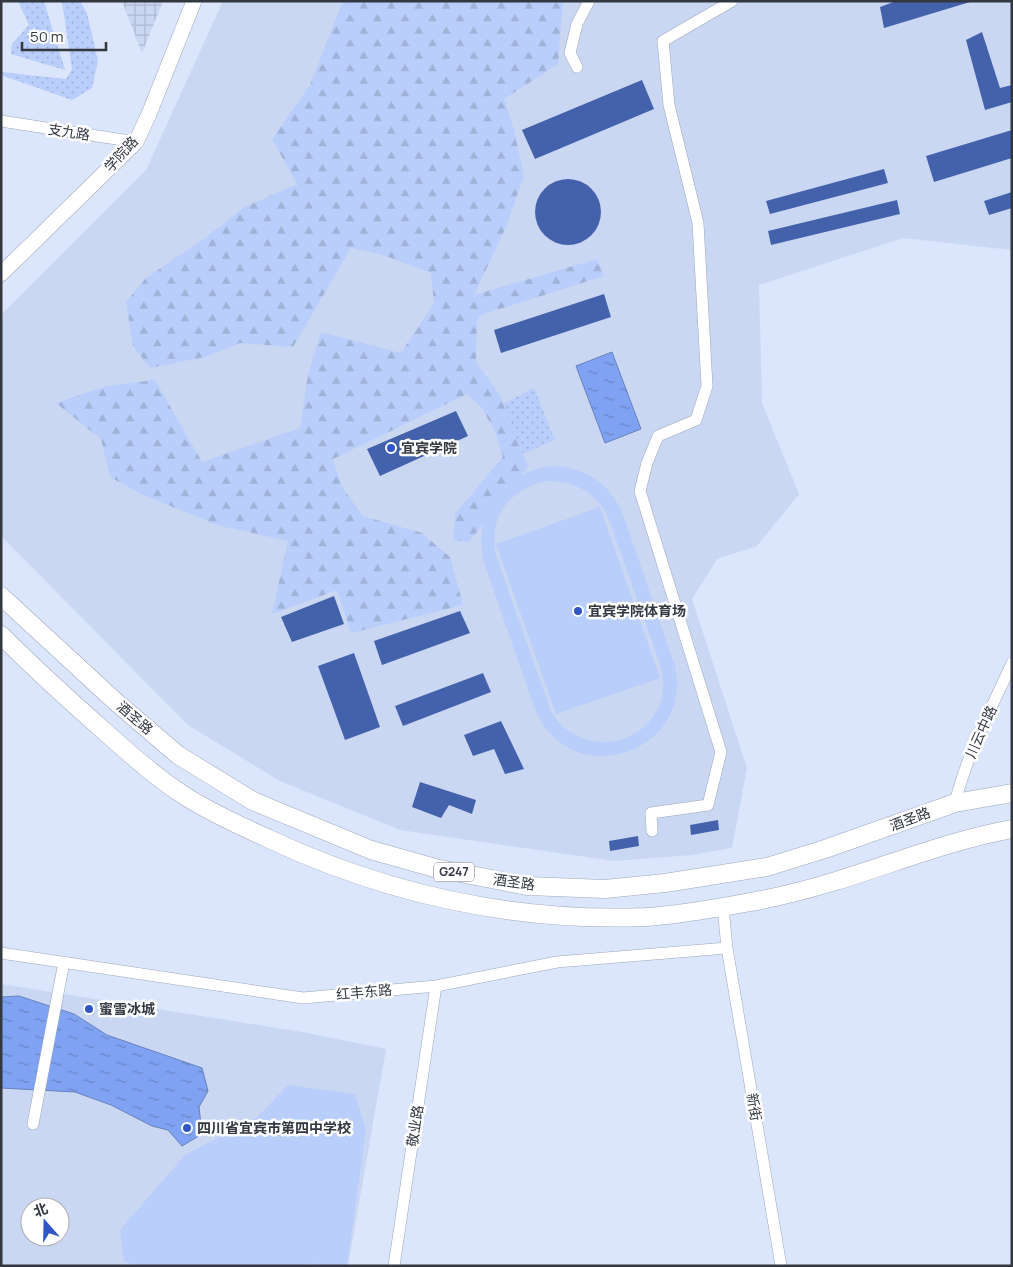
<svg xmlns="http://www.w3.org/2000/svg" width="1013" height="1267" font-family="Manrope,'Noto Sans SC',sans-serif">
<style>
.built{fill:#cad7f3;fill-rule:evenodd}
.industrial{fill:url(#industrial-grid)}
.forest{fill:url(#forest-firs)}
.park{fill:url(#park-dots)}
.pitch{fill:#bacefb;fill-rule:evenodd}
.water{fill:url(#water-ripples);stroke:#6982bd}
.building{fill:#4462ac}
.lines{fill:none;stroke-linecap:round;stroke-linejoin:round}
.minor-casing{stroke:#9da7bc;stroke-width:12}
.major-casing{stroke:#9da7bc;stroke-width:16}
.highway-casing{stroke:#9da7bc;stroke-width:19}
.minor{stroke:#fff;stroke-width:11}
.major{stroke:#fff;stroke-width:15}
.highway{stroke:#fff;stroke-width:18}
.poi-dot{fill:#3056c6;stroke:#fff;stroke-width:2}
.labels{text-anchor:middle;stroke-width:5;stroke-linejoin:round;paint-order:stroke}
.shield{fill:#fff;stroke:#707379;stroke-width:1}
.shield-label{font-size:12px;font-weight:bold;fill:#333740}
.street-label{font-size:14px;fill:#333740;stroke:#fff}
.poi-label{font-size:14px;font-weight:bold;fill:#333740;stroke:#fff;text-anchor:start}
</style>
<defs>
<pattern id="industrial-grid" width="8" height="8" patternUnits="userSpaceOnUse" patternTransform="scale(1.25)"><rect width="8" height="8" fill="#cad7f3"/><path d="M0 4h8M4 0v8" fill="none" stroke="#aeb9d1"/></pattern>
<pattern id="forest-firs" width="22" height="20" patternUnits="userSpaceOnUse" patternTransform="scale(1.25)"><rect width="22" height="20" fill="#bacefb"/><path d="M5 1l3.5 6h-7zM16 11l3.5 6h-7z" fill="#a0b2d8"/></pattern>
<pattern id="park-dots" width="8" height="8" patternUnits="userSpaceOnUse" patternTransform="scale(1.25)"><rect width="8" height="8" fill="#bacefb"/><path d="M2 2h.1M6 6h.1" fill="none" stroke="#a0b2d8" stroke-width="1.8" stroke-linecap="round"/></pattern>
<pattern id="water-ripples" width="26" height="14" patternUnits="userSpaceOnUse" patternTransform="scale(1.25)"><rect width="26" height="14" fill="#80a2f2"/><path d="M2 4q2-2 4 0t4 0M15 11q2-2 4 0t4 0" fill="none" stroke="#6985c5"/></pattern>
</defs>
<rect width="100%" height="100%" fill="#dbe5fb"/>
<path class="built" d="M223 1H1012V250L903 238 759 285 762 403 799 494 757 546 717 559 692 599 747 768 732 848 692 855 614 861 400 830 280 781 188 725 1 536V315L146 170Z
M1 984 302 1032 386 1049 348 1266H1ZM30 1207H60V1237H30Z"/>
<path class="industrial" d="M122 1H163L142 53Z"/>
<path class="forest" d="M343 1H563L558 64 504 99 514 130 524 176 506 227 474 295 597 259 604 276 481 315 477 321 476 362 500 395 528 467 469 542 453 540 455 514 503 457 495 432 482 408 467 394 333 459 342 487 363 516 422 533 450 557 463 605 351 633 337 590 272 614 288 541 217 525 141 494 110 477 101 439 56 403 106 386 155 380 202 462 300 428 308 374 321 332 401 353 434 303 431 273 383 255 351 248 293 347 240 343 205 357 150 368 133 346 126 302 146 278 204 239 243 208 297 184 272 139 310 85Z"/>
<path class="park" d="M18 1H44L65 70 11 54 12 44 29 25Z
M62 1H80L87 13 98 61 92 88 72 100 1 75V72L66 79 72 69Z
M534 388 555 440 523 454 503 404Z"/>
<path class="pitch" d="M554 466C587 468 612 485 624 517L675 666C694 753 573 793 536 712L484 563C472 511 501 472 554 466ZM547 481C573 481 594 491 607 514L661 667C678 736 589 771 551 712L496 555C488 516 510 489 547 481Z
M600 507 660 678 556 714 496 544Z
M288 1085 355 1094 366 1130 347 1266H314V1263L301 1266H143L124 1262 120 1230 185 1155 256 1118Z"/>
<path class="water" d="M612 352 641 429 605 443 576 366Z
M19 996 74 1014 107 1035 202 1068 208 1091 199 1107 202 1134 182 1146 168 1130 152 1126 111 1105 75 1092 1 1088V997Z"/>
<path class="building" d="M896 1H970V2L884 28 880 7Z
M982 32 1000 88 1012 85V102L985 110 966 40Z
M642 80 654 109 535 159 522 130Z
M1012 130V158L934 182 926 156Z
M884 169 888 183 770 214 766 201Z
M535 212a33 33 0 1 1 66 0a33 33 0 1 1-66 0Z
M1012 192V208L989 215 984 201Z
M897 200 900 214 771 245 768 231Z
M604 294 611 317 501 353 494 330Z
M456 411 468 436 380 476 367 449Z
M334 596 344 624 292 642 281 617Z
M460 611 470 633 382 665 374 641Z
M354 653 380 727 345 740 318 666Z
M483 673 491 692 403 726 395 706Z
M501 721 524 769 505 774 494 749 473 756 464 735Z
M420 782 476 800 472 814 449 805 441 818 412 807Z
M718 820 719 830 691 835 690 825Z
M638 836 639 846 610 851 609 841Z"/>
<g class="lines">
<defs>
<path id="minor" d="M577 67 570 53 577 24 589 1
M1 121 136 142
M955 803C967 754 991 709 1012 663
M652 831 651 813 708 805 721 752 640 491 647 463 658 436 696 420 707 386 698 223 669 105 663 41 732 1
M723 907 727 948 781 1266
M1 953 303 998 436 986 557 962 727 948
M33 1124 64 962
M394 1266 436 986"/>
<path id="major" d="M1 274 136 142 149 114 194 1"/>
<path id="highway" d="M1 596 116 702 178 755 253 801 371 850 435 868 527 886 605 889 665 883 767 867 825 849 955 803 1012 793
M1 635C34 668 68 699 103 730 129 753 155 777 185 796 211 813 241 826 269 839 387 894 515 922 646 917 679 915 712 909 745 903 775 898 806 890 836 881 895 863 951 840 1012 829"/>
</defs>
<use href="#minor" class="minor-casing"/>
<use href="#major" class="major-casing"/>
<use href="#highway" class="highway-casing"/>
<use href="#minor" class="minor"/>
<use href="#major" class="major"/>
<use href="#highway" class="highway"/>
</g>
<g class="poi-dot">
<circle cx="391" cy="448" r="5"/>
<circle cx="578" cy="611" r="5"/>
<circle cx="89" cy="1009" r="5"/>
<circle cx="187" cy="1128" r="5"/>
</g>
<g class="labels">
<rect class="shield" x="434" y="862.5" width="40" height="19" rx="4"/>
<g class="shield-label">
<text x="454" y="876">G247</text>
</g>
<g class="street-label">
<text transform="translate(69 132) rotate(9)" y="5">支九路</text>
<text transform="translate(121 154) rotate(-48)" y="5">学院路</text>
<text transform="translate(135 718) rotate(41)" y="5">酒圣路</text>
<text transform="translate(981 732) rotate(-66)" y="5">川云中路</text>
<text transform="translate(910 819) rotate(-20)" y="5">酒圣路</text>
<text transform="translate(514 882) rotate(8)" y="5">酒圣路</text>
<text transform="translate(364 992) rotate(-5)" y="5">红丰东路</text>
<text transform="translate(754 1107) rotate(80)" y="5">新街</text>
<text transform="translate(415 1126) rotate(-81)" y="5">敬业路</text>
</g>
<g class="poi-label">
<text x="401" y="453">宜宾学院</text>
<text x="588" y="616">宜宾学院体育场</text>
<text x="99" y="1014">蜜雪冰城</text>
<text x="197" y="1133">四川省宜宾市第四中学校</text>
</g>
</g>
<rect width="1013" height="1267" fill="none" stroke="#333740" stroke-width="5"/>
<g transform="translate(45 1222) rotate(340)"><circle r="24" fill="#ffffff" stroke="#adafb3"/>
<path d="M0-4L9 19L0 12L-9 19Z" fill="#3056c6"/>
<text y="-8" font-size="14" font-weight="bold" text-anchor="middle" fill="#333740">北</text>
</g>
<path d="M22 42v8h84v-8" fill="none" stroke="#333740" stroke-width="2.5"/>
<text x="30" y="42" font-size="15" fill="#333740" stroke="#ffffff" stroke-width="4" paint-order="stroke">50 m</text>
</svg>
